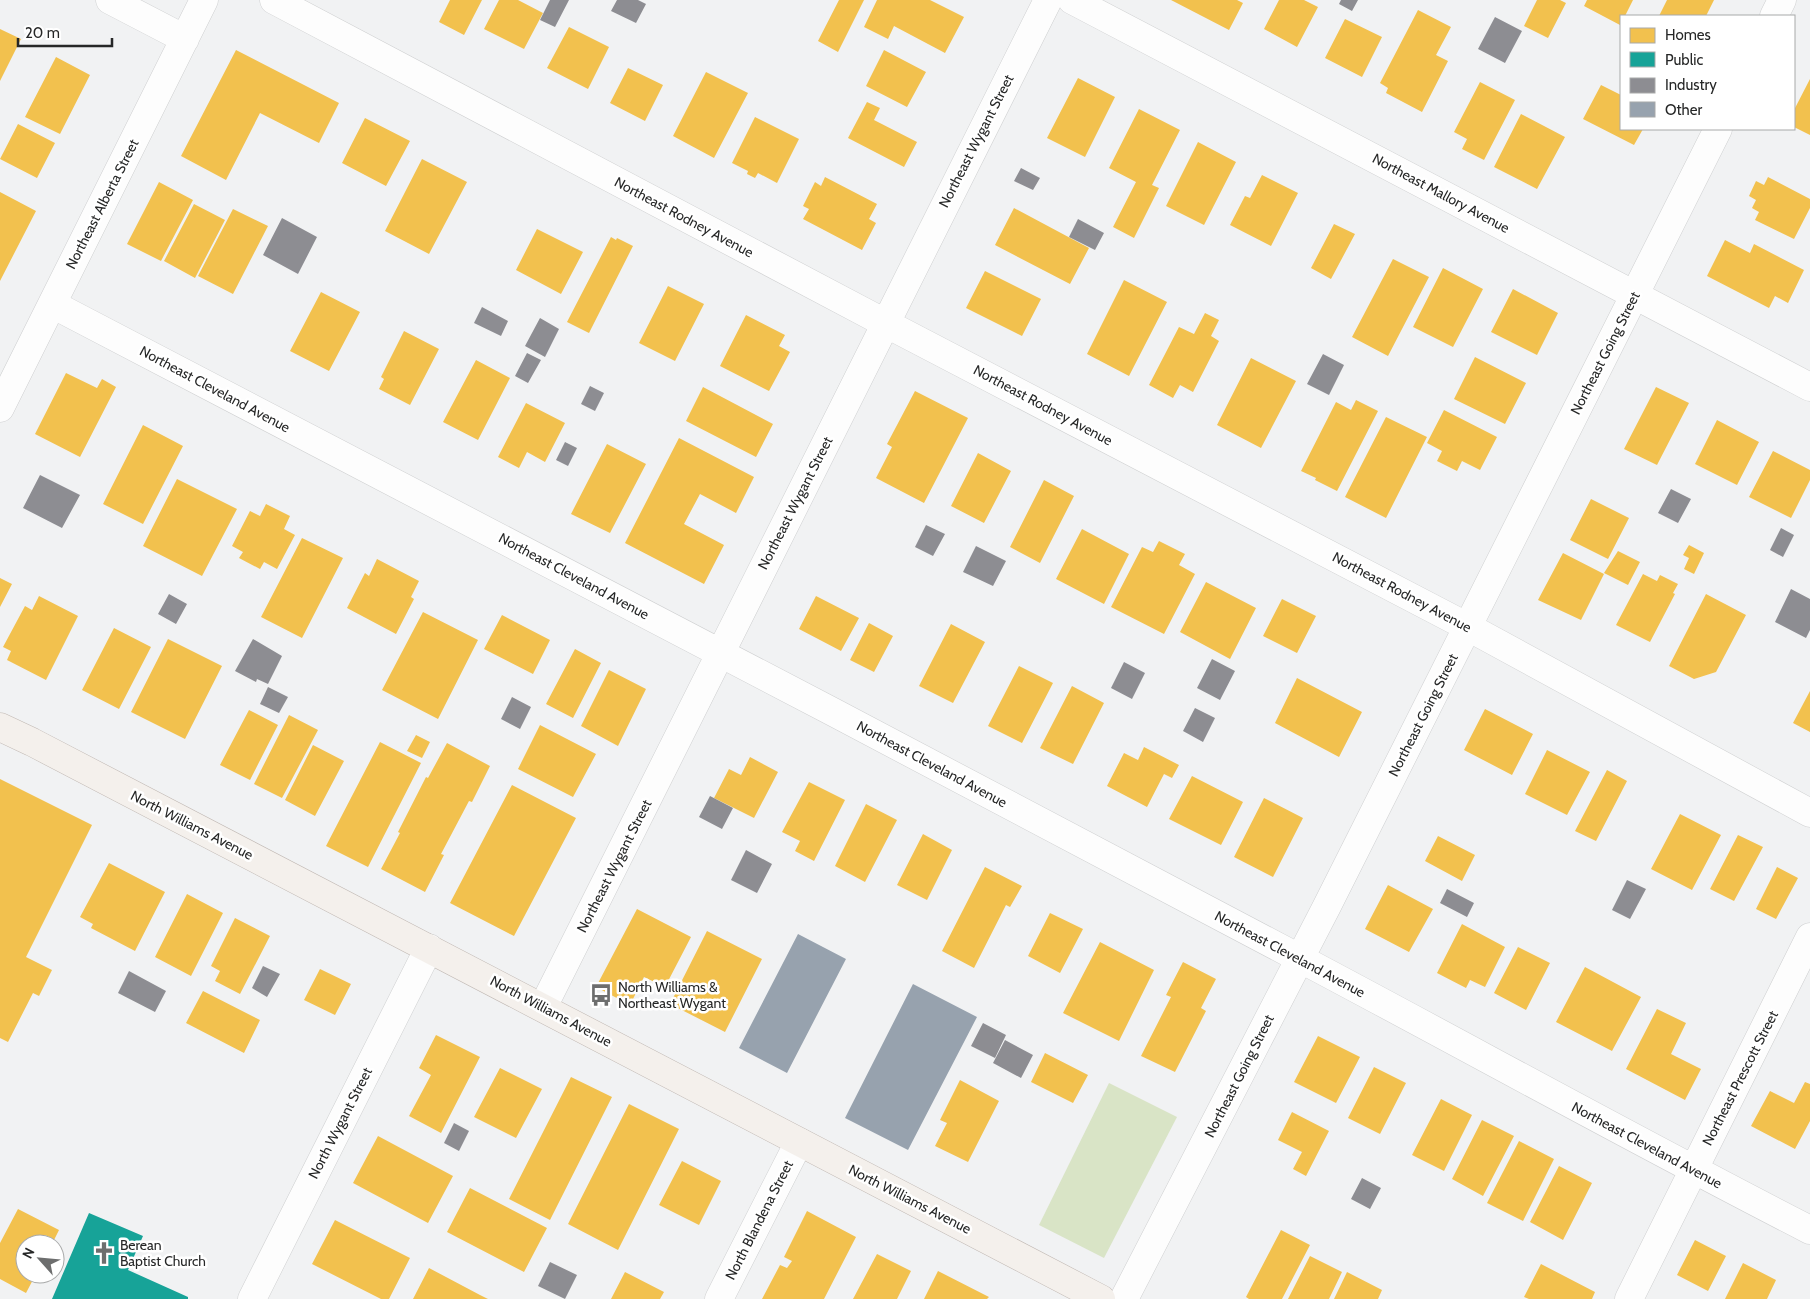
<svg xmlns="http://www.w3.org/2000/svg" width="1810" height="1299" font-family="Cabin,sans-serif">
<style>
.green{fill:#d9e4c6}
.homes{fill:#f2c14e}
.public{fill:#17a398}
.industry{fill:#8d8d92}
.building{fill:#97a2ae}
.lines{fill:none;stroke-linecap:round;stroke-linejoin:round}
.minor-casing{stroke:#cfd0d1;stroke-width:29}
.major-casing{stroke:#c0b8b3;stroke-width:29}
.minor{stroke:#fdfdfd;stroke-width:28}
.major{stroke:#f4f0ec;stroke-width:28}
.labels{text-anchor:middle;stroke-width:5;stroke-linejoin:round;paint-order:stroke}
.street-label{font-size:14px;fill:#262727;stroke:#fff}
.poi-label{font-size:14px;fill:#262727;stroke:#fff;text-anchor:start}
</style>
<rect width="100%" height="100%" fill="#f1f2f3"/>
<path class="green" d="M1109 1083 1177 1117 1104 1258 1039 1225Z"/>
<path class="homes" d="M450 0H482L464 35 439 22Z
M499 0H518L543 13 524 49 484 29Z
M839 0H864L838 52 818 41Z
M877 0H930L964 17 945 53 894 26 888 39 864 27Z
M1171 0H1237L1243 3 1229 30Z
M1279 0H1304L1318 7 1297 47 1264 29Z
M1537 0H1560L1566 3 1548 38 1524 26Z
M1587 0H1633L1625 16H1621L1620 25 1584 6Z
M1667 0H1714L1706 16H1659Z
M1418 10 1451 27 1436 55 1448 61 1422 112 1386 93 1388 88 1380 83Z
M1345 19 1382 37 1362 77 1325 58Z
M569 27 609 47 588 89 547 68Z
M0 29 21 39 0 81Z
M236 50 339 103 319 143 260 113 226 180 181 156Z
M884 50 926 72 907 107 866 86Z
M56 57 90 75 60 134 25 117Z
M628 68 663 85 645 121 610 103Z
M706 72 748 93 714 158 673 136Z
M1078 78 1115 97 1085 157 1047 138Z
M1810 79V135L1794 127V110Z
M1480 82 1515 100 1484 160 1462 149 1467 139 1454 132Z
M1601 85 1621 95V129H1643L1634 145 1583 119Z
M867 102 880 108 874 120 917 142 904 167 848 138Z
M1139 109 1180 130 1152 185 1159 188 1134 238 1113 227 1136 182 1109 168Z
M1521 114 1565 137 1537 189 1494 167Z
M755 117 799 139 777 183 758 173 755 178 747 174 748 171 732 163Z
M365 118 410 141 386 186 342 163Z
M18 124 55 143 37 178 0 159Z
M1198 142 1236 162 1204 225 1166 206Z
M422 159 467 182 429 254 385 231Z
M1262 175 1298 193 1271 246 1230 225 1245 196 1250 198Z
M825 177 877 204 869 219 876 223 862 250 803 219 809 209 803 206 815 182 821 186Z
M1768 177 1810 199V208L1794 239 1755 220 1759 212 1752 208 1756 200 1749 196 1756 181 1764 185Z
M159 182 193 200 161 261 127 244Z
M0 192 36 211 0 281Z
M194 204 225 220 195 278 164 261Z
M1014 208 1089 248 1070 284 995 245Z
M233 209 268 226 233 294 198 276Z
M1334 224 1355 234 1331 279 1311 268Z
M537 229 583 252 561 294 516 270Z
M611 237 616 240 617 238 633 246 589 333 567 322Z
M1725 240 1750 253 1754 244 1804 270 1788 303 1775 296 1769 308 1707 276Z
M1393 259 1429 277 1388 356 1352 337Z
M1443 268 1483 289 1453 347 1413 327Z
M985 271 1041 299 1022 336 966 308Z
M1124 280 1167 302 1129 376 1087 354Z
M668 286 704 304 675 361 639 343Z
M1513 289 1558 313 1537 355 1491 332Z
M321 292 360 312 329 371 290 351Z
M1205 313 1219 320 1211 336 1219 341 1193 392 1180 385 1173 398 1149 385 1179 327 1194 334Z
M746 315 785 335 779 346 790 352 769 391 720 366Z
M404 331 439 349 410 405 379 389 384 379 381 377Z
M1475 357 1526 383 1505 424 1454 399Z
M1251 358 1296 381 1261 448 1217 425Z
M476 360 510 378 478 440 443 422Z
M66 373 97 388 102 379 116 387 80 457 35 434Z
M703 387 773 424 756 457 686 421Z
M1656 387 1689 403 1657 465 1624 449Z
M915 391 968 418 924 503 876 478 892 447 887 444Z
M1356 400 1378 411 1337 491 1315 480 1316 478 1301 471 1336 402 1351 410Z
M526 403 565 423 545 462 527 452 519 468 498 457Z
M1444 410 1497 437 1480 470 1462 461 1457 471 1437 461 1442 451 1427 443Z
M1386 417 1427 437 1386 518 1345 497Z
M1717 420 1759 442 1737 485 1695 464Z
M143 425 183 446 143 524 103 504Z
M679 438 754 477 736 513 700 494 684 524 724 545 704 584 625 543Z
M607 444 646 464 610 533 571 514Z
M1773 451 1810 470V480L1791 518 1749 497Z
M978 453 1011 471 984 523 951 506Z
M177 479 237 509 202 576 143 546Z
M1044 480 1074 496 1040 563 1010 547Z
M1591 499 1629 518 1608 559 1570 540Z
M266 504 290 516 284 529 295 535 277 569 264 562 260 569 239 558 243 552 232 546 250 511 260 516Z
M1082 529 1129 554 1104 604 1056 579Z
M302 538 343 558 302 638 261 617Z
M1159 541 1185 554 1179 565 1195 574 1164 634 1111 607 1142 547 1153 552Z
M1689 545 1704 553 1694 574 1684 569 1689 558 1683 555Z
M1618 551 1640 562 1628 585 1604 573Z
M1563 553 1604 574 1581 620 1538 600Z
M377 559 419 581 411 597 414 599 396 634 347 608 365 573 369 576Z
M1643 574 1657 581 1660 575 1678 584 1673 593 1675 594 1650 642 1616 625Z
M0 578 12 584 0 607Z
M1206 582 1256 608 1230 659 1180 632Z
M1706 594 1746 615 1716 672 1694 679 1669 666Z
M39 596 78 616 46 680 7 660 11 651 3 647 25 606 32 610Z
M816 596 859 618 841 651 799 629Z
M1282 599 1316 616 1297 653 1263 636Z
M423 612 478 640 438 719 382 690Z
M502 615 550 640 533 674 484 649Z
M869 623 893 636 874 672 850 660Z
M951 624 985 642 953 703 919 686Z
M114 628 151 647 119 709 82 690Z
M168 639 222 666 185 739 131 712Z
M575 649 601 663 573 718 546 704Z
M1019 666 1053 683 1022 743 988 726Z
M609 670 646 689 618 746 581 726Z
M1297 678 1362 712 1339 757 1275 723Z
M1072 686 1104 703 1073 764 1040 748Z
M1810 691V732L1793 723Z
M1485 709 1533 734 1512 775 1464 750Z
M249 710 278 725 250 780 220 765Z
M289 715 318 730 282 798 254 784Z
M540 725 596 754 573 797 518 769Z
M416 735 430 742 422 758 407 751Z
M380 742 421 763 368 867 326 846Z
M447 743 490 766 472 802 469 801 441 854 444 855 425 892 381 869 400 833 398 832 426 777 428 778Z
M313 745 344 761 315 816 285 800Z
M1144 747 1179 765 1172 778 1164 774 1147 807 1107 786 1124 753 1138 760Z
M1547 750 1590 772 1567 815 1525 794Z
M750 757 778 772 754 818 714 798 729 769 741 775Z
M1607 770 1627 781 1596 841 1575 831Z
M1192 776 1243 802 1221 845 1169 819Z
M0 779 92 825 26 957 52 970 39 996 33 993 8 1042 0 1038Z
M809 782 845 800 814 861 795 851 800 841 782 832Z
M512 785 576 818 514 936 450 903Z
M1264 798 1303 818 1273 877 1234 857Z
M866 804 897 820 865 882 835 866Z
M1680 814 1721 835 1692 890 1651 869Z
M923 834 952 850 927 900 897 885Z
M1738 835 1763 847 1734 901 1710 889Z
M1438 836 1475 855 1462 881 1425 861Z
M109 863 165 892 135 951 91 928 93 924 80 917Z
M985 867 1022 886 1010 907 1006 905 974 968 942 951Z
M1777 867 1798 878 1776 919 1756 909Z
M1388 885 1433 909 1409 952 1365 929Z
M187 894 223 913 191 976 155 957Z
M637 909 691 937 665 987 644 977 630 1005 596 987Z
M1050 913 1083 929 1060 973 1028 956Z
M235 918 270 936 240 994 215 981 220 971 211 966Z
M1462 924 1505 947 1485 987 1470 980 1466 988 1437 973Z
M707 931 762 959 725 1032 670 1004Z
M1100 942 1154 970 1119 1041 1063 1013Z
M1518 947 1550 963 1526 1010 1494 993Z
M1183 962 1216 979 1201 1008 1206 1011 1175 1072 1141 1056 1171 997 1166 995Z
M1585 967 1641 997 1612 1051 1556 1022Z
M320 969 351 984 335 1015 304 1000Z
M203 991 260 1020 244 1053 186 1023Z
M1657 1009 1686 1023 1671 1054 1701 1069 1685 1100 1626 1069Z
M436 1035 480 1057 441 1133 409 1116 431 1075 419 1068Z
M1318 1036 1360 1057 1336 1103 1294 1082Z
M1045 1053 1088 1075 1073 1103 1031 1082Z
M1374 1067 1406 1083 1380 1134 1348 1118Z
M500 1068 542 1089 516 1138 474 1117Z
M571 1077 612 1097 550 1220 509 1199Z
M960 1080 999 1101 968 1162 935 1146 947 1123 940 1120Z
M1805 1082 1810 1084V1121L1795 1149 1751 1126 1770 1091 1794 1103Z
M1441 1099 1472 1115 1444 1171 1412 1155Z
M629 1104 679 1129 618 1250 568 1224Z
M1292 1112 1329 1131 1306 1176 1293 1169 1302 1152 1278 1140Z
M1482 1120 1514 1136 1483 1196 1452 1179Z
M378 1136 453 1176 428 1223 353 1183Z
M1519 1141 1554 1159 1523 1221 1487 1203Z
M682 1161 721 1181 699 1225 659 1205Z
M1559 1166 1592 1183 1563 1240 1530 1222Z
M470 1188 547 1228 524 1272 447 1232Z
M18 1209 59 1230 52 1244H25V1274H36L26 1293 0 1279V1243Z
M807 1211 856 1237 824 1299H762L780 1265 787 1268 792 1261 784 1257Z
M335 1220 410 1258 389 1299H381L312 1264Z
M1281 1230 1310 1245 1282 1299H1249L1246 1297Z
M1695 1240 1726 1256 1708 1291 1677 1275Z
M877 1254 911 1271 897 1299H853Z
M1310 1256 1342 1272 1329 1299H1288Z
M1743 1263 1776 1280 1767 1299H1725Z
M1541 1264 1595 1292 1592 1299H1529L1524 1297Z
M429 1268 480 1295 488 1299H413Z
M938 1271 989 1297 987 1299H924Z
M625 1272 664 1292 660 1299H611Z
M1347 1272 1382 1290 1378 1299H1334Z"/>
<path class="public" d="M89 1213 143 1236 128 1270 188 1297V1299H52Z"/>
<path class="industry" d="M550 0H569L555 27 540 20Z
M617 0H638L646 4 636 23 611 11Z
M1341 0H1358L1352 11 1339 4Z
M1495 17 1522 31 1505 63 1478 49Z
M1021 168 1040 178 1033 190 1014 181Z
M282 218 317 237 298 274 263 255Z
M1078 219 1104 233 1095 250 1069 237Z
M482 307 508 321 501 336 474 323Z
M540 318 559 329 545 357 525 346Z
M527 353 541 360 528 383 515 376Z
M1323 354 1344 365 1329 395 1307 384Z
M590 386 604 393 595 411 581 404Z
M565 442 577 448 568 466 556 460Z
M40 475 80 495 62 528 23 508Z
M1671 489 1691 499 1678 523 1658 513Z
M926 525 945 534 933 556 915 547Z
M1781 528 1794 535 1783 557 1770 550Z
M976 546 1006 561 993 586 963 572Z
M1791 589 1810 599V630L1806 638 1775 622Z
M169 594 187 604 176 624 158 614Z
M253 639 282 656 268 684 257 679 256 682 235 671Z
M1212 659 1235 671 1220 700 1197 688Z
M1124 662 1145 673 1132 699 1111 688Z
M268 687 288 697 279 713 260 704Z
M512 697 531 707 520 729 501 719Z
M1195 708 1215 718 1203 742 1183 731Z
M710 796 733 808 722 829 699 817Z
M746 850 772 864 757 893 731 880Z
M1627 880 1646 889 1630 919 1612 910Z
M1447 889 1474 903 1467 917 1440 903Z
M263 966 280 974 267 997 252 988Z
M129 971 166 991 155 1012 118 993Z
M983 1023 1006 1035 995 1058 971 1046Z
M1005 1040 1033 1055 1021 1078 993 1063Z
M454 1123 469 1131 459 1151 444 1143Z
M1362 1178 1381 1188 1370 1209 1351 1199Z
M550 1262 577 1275 565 1299 538 1286Z"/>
<path class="building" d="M798 934 846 959 787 1073 739 1048Z
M913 984 977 1017 908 1150 845 1118Z"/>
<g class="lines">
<defs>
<path id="minor" d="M110 0 185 39
M274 0 885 323 1468 627 1810 813
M1072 0 1810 387
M1774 16 1782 0
M52 304C467 522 885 737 1299 958 1469 1048 1638 1142 1810 1230
M0 408 204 0
M543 1007 1048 0
M252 1299 429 948
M719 1299 799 1142
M1124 1299 1327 906 1718 129
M1629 1299 1810 937"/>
<path id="major" d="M0 727 32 742 1101 1299"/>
</defs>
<use href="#minor" class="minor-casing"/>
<use href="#major" class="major-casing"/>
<use href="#minor" class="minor"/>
<use href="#major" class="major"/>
</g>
<defs>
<symbol id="bus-bare" viewBox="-9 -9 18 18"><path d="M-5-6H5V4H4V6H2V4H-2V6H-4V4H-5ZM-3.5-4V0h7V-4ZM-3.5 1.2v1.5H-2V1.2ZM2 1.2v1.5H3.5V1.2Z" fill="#6d6e6e" stroke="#fff" stroke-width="2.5" paint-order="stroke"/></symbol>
<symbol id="church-bare" viewBox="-9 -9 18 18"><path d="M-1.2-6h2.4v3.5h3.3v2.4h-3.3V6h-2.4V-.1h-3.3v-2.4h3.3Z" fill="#6d6e6e" stroke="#fff" stroke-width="2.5" paint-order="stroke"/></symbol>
</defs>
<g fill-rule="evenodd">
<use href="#bus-bare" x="585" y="979" width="32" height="32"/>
<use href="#church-bare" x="88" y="1237" width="32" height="32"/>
</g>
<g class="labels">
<g class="street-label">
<text transform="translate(976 141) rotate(-63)" y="5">Northeast Wygant Street</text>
<text transform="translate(1441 193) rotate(28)" y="5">Northeast Mallory Avenue</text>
<text transform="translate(102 204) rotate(-63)" y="5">Northeast Alberta Street</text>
<text transform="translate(684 217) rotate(28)" y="5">Northeast Rodney Avenue</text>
<text transform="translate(1605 353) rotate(-63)" y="5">Northeast Going Street</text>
<text transform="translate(215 389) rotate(28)" y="5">Northeast Cleveland Avenue</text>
<text transform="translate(1043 405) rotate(28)" y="5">Northeast Rodney Avenue</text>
<text transform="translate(795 503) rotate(-63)" y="5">Northeast Wygant Street</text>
<text transform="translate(574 576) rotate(28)" y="5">Northeast Cleveland Avenue</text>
<text transform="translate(1402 592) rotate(28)" y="5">Northeast Rodney Avenue</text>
<text transform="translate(1423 715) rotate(-63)" y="5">Northeast Going Street</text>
<text transform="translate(932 764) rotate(28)" y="5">Northeast Cleveland Avenue</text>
<text transform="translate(192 825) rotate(27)" y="5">North Williams Avenue</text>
<text transform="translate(614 866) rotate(-63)" y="5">Northeast Wygant Street</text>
<text transform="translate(1290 954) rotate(28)" y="5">Northeast Cleveland Avenue</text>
<text transform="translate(551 1011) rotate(28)" y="5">North Williams Avenue</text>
<text transform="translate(1239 1076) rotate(-63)" y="5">Northeast Going Street</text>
<text transform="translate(1740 1078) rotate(-63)" y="5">Northeast Prescott Street</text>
<text transform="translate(340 1123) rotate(-63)" y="5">North Wygant Street</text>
<text transform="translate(1647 1145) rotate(28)" y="5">Northeast Cleveland Avenue</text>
<text transform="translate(910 1199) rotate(27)" y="5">North Williams Avenue</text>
<text transform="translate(759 1220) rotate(-63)" y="5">North Blandena Street</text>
</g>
<g class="poi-label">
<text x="618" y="992">North Williams &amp;<tspan x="618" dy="16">Northeast Wygant</tspan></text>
<text x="120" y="1250">Berean<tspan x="120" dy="16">Baptist Church</tspan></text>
</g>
</g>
<rect x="1620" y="15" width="175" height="115" fill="#ffffff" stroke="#a8a9a9"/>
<rect x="1630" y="28" width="25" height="15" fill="#f2c14e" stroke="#a8a9a9"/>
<text x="1665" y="40" font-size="15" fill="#262727">Homes</text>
<rect x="1630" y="52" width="25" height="15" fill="#17a398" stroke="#a8a9a9"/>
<text x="1665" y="65" font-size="15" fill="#262727">Public</text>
<rect x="1630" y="78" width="25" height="15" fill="#8d8d92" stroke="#a8a9a9"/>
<text x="1665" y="90" font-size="15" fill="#262727">Industry</text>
<rect x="1630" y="102" width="25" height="15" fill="#97a2ae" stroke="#a8a9a9"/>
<text x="1665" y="115" font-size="15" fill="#262727">Other</text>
<g transform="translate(40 1259) rotate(297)"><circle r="24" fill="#ffffff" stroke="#a8a9a9"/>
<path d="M0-4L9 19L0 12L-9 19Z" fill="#6d6e6e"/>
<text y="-8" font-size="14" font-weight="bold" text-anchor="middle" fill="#262727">N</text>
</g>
<path d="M18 38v8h94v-8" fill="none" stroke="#262727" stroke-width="2.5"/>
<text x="25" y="38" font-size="15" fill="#262727" stroke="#ffffff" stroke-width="4" paint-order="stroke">20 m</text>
</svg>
